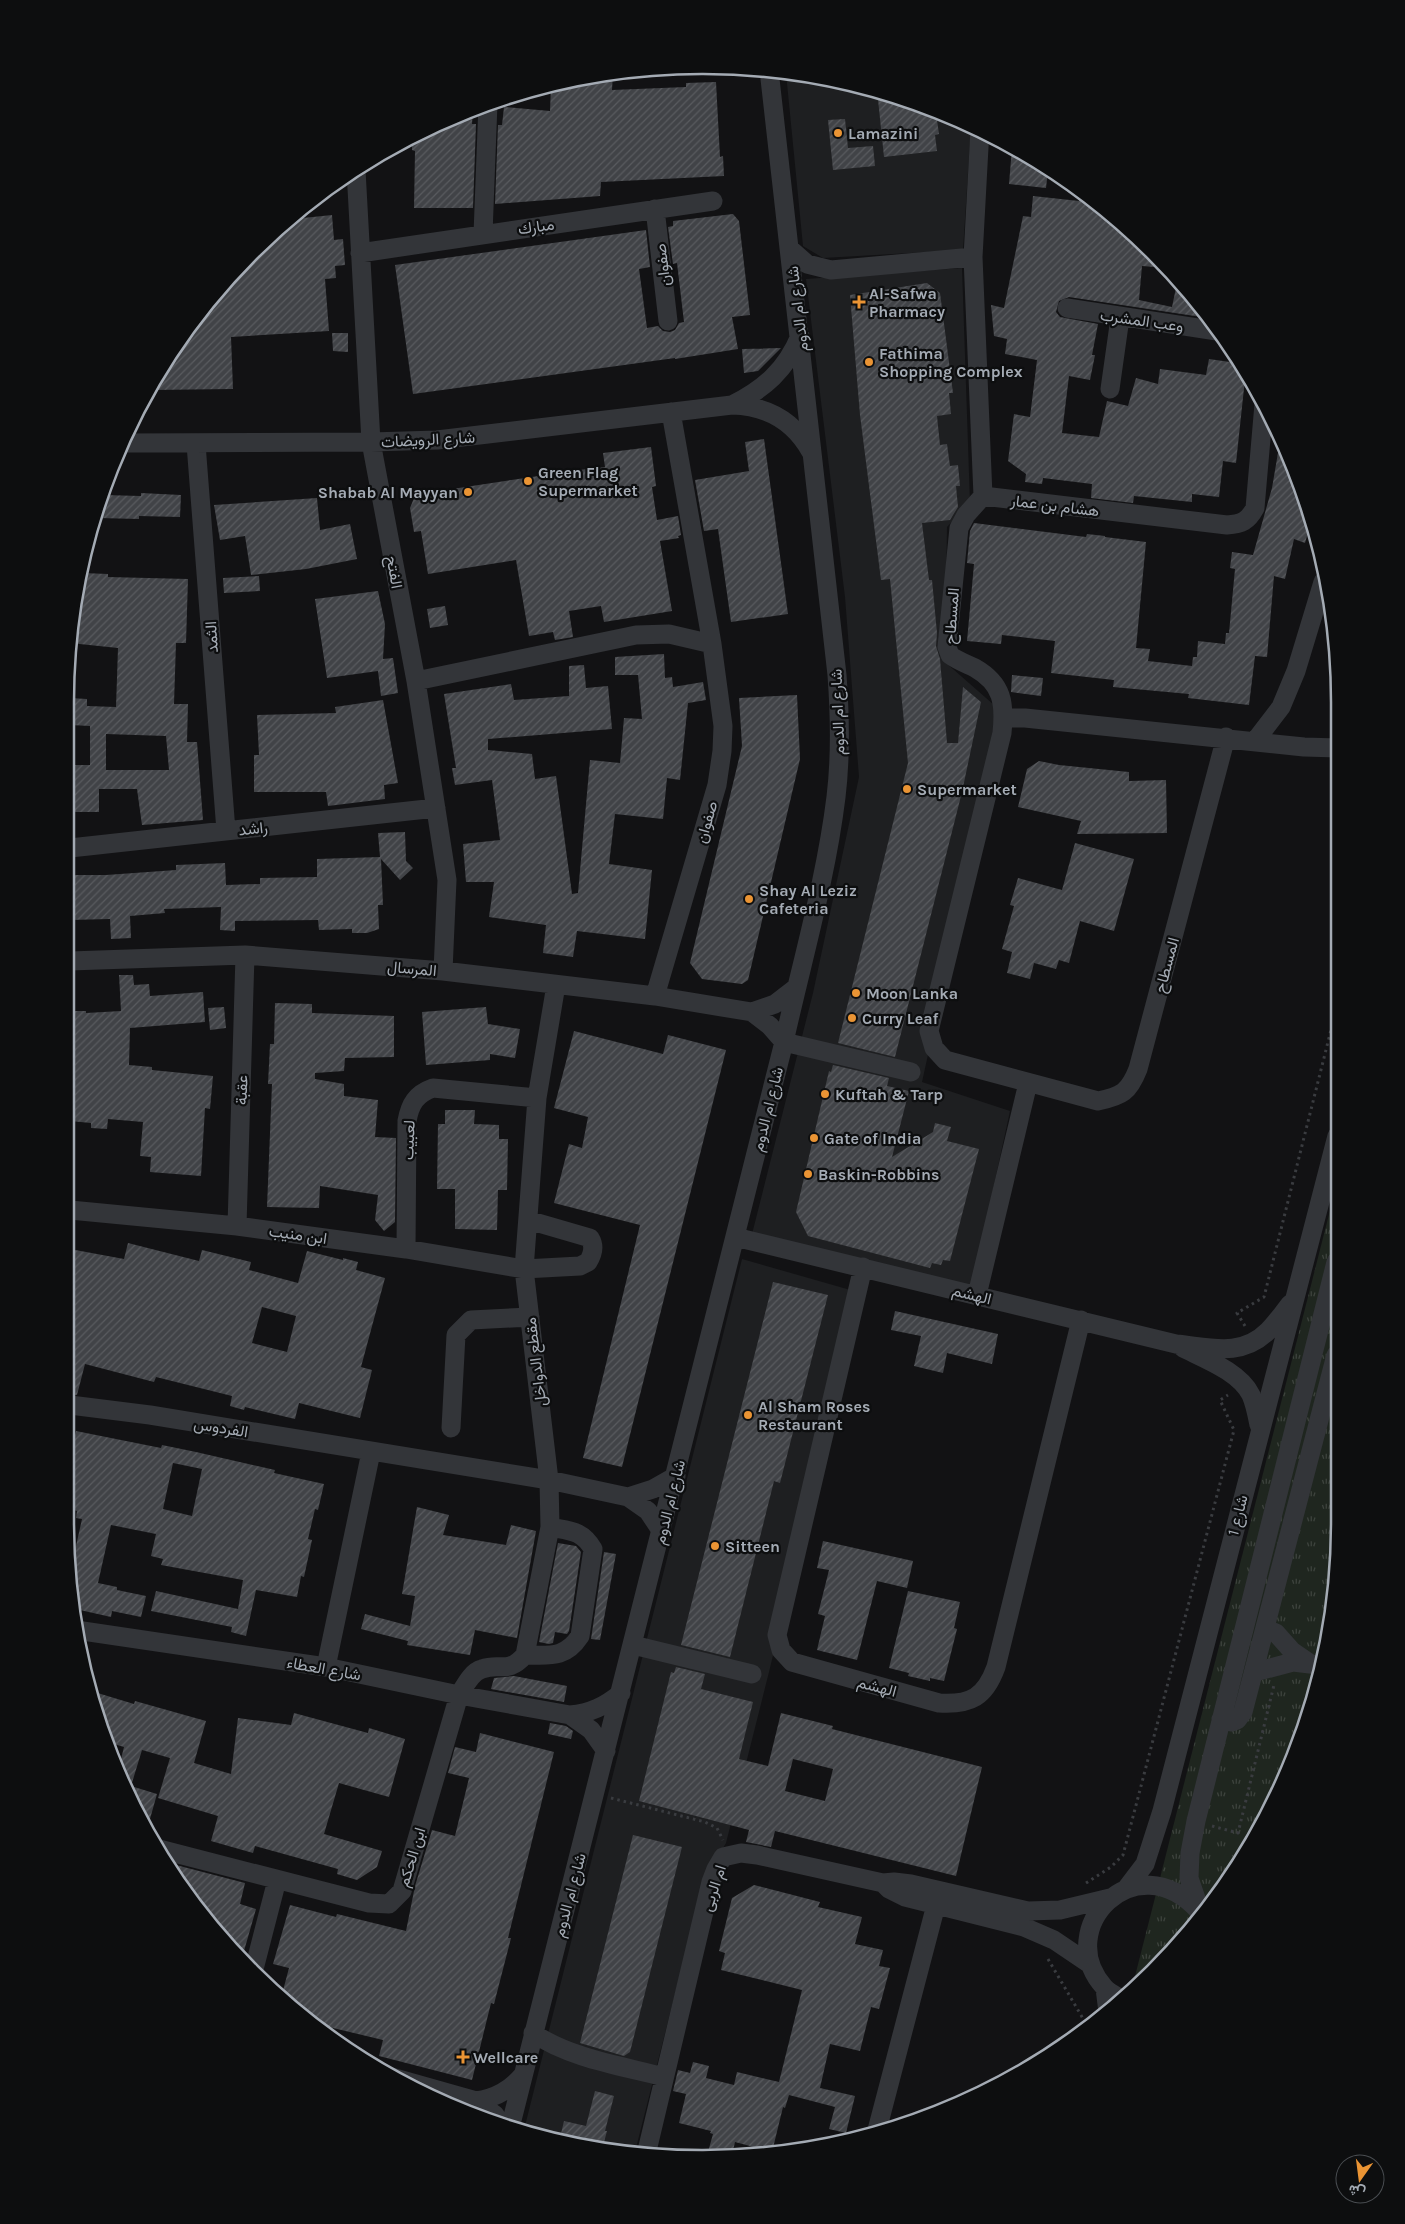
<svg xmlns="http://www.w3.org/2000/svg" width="1405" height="2224" font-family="Karla,Vazirmatn,sans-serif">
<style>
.built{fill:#1e1f21}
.grass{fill:url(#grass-tufts)}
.building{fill:url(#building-hatch);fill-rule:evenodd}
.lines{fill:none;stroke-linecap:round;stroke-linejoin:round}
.path{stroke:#3a3c40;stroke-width:3;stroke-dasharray:2.5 4;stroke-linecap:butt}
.minor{stroke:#333539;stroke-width:19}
.poi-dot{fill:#ea9434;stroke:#0d0e0f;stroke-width:2}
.labels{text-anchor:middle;stroke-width:4.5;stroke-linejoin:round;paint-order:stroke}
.poi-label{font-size:16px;font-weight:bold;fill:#a4abb4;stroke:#0d0e0f;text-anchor:start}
.street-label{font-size:16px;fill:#a4abb4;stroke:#0d0e0f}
.rim{fill:none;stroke:#a4abb4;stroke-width:2.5}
</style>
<defs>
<pattern id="grass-tufts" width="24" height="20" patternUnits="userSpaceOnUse" patternTransform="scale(1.25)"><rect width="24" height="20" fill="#1f261f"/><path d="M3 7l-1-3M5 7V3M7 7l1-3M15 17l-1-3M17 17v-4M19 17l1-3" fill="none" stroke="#3d433d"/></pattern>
<pattern id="building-hatch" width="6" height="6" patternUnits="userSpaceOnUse" patternTransform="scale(1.25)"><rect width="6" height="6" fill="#414347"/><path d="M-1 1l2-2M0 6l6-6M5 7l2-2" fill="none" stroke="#595b5f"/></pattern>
</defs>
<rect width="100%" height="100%" fill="#121214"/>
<path class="built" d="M786 73 868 87 971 126 963 250 823 258 803 246Z
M962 268 970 503 947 527 945 662 994 705 999 733 922 1082 1010 1111 970 1296 751 1238 813 993 859 777 845 597 806 279Z
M742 1259 861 1293 769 1672 726 1843 703 1883 635 2152 524 2130Z"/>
<path class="grass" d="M1336 1187 1335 1604 1292 1765 1208 1910 1131 1992Z"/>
<path class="building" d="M613 72 612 90 686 87V83L716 82 720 157 723 156 724 176 601 182 600 196 495 204 498 125H502L504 107 550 111 551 86Z
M877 90 936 113 939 134 935 135 937 151 884 157Z
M473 110 472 124H476L473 208H414L415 151 412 150V137Z
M845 119 848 148 873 146 875 166 833 170 828 120Z
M1012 148 1048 170 1046 188 1009 184Z
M1080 190 1091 197 1167 268 1142 266 1139 300 1172 307 1178 278 1208 318 1069 297 1059 301 1056 312 1060 317 1098 324 1092 355H1095L1090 380 1069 376 1062 433 1099 437 1107 401 1128 406 1136 378 1158 384 1160 369 1206 375 1209 359 1230 362 1245 379 1236 463 1223 461 1219 497 1192 494V502L1134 496 1133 503 1091 498 1092 484 1043 478 1042 484 1025 482 1026 474 1008 461 1014 414 1030 417 1037 360 1005 354 1007 339 994 336 991 305 1004 308 1023 216 1031 217 1033 196 1079 201Z
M302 209 303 218 332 215 334 240 343 239 345 265 335 266 336 278 325 279 329 331 231 337 233 389 153 390 197 314 282 223Z
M733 214 739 221 750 315 732 317 738 349 675 359V358L413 394 395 265 646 230 650 267 639 269 647 328 658 326 663 331 670 332 675 330 679 323 684 322 677 263 673 264 668 227 673 226V221Z
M927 283 940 293 953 393H949L951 414 937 416 940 445 947 444 950 466 958 465 960 486H956L958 507 950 520 922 523 929 580H932L937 633 936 646 940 659 947 743H958L963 687 981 702 962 792 895 1057 838 1043 908 763 890 579 881 580 860 415 850 295Z
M332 333H348V352L333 351Z
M781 348 758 371 744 373 742 349Z
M764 439 788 614 731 622 718 529 704 531 695 480 749 471 745 442Z
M1280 441 1306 498 1311 522 1305 543 1294 539 1285 579 1274 576 1267 657 1255 656 1249 705 1188 698 1189 694 1113 687 1114 680 1051 673 1055 641 1002 635 1001 644 967 641 974 564 967 563 970 531 974 523 1086 537 1087 534 1105 536V537L1146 542 1136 648 1150 649 1148 661 1192 666 1193 657H1197L1198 641 1225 644 1226 633H1229L1235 569 1230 568 1232 552 1253 555 1272 488Z
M651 447 656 486 652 487 657 520 678 516 681 535 678 536 679 538 660 541 672 611 604 622 601 606 569 611 573 637 555 640 553 632 529 636 516 560 428 574 421 531 414 532 410 508 414 498 419 494 552 474V473L605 467 603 453Z
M141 493 181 495 180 517 139 516V519L98 518 104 495 141 496Z
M317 498 320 530 350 524 357 559 306 569 251 575 245 536 220 540 214 505Z
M83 573 108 574V577L188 579 186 643H176L174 704H188L187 742H197L203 820 142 825 137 789H99V812H70V765H90V726L70 725V698L87 699V706L116 707 118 648 70 643V620ZM106 734 166 736 169 770H106Z
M259 576 260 591 224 593 223 578Z
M378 591 385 624 383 659 393 658 398 693 381 696 378 671 327 678 315 599Z
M445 606 448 625 430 628 427 609Z
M664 654 665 678 672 677 673 687 703 682 706 700 688 703 680 780 667 778 663 819 615 814 609 864 652 870 645 939 577 931 573 957 543 953 546 925 489 917 494 882H466L463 844 500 840 492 780 455 785 452 768H456L444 694 511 684 514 700 569 696V666L584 665 586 688 608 686 612 729 488 739V750L532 754 535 779 556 776 572 894 578 893 590 760 620 763 624 718 642 719 638 675H615V657Z
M1012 675 1043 678 1041 696 1011 692Z
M797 695 800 759 748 980 742 984 702 979 690 963 742 746 739 698Z
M383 700 398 783 384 785 385 799 328 806 326 792H254V755H259L257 715 336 713 335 707Z
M1039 761 1059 765 1129 772V781L1166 780 1167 833 1077 834 1081 821 1018 807 1027 769Z
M405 832 406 861 413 868 400 880 381 859 383 905H378L379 929 367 933H352V929L319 930 318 920 235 921V931L220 930 221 907 164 909 165 913 130 916 131 938 111 939 110 919 70 920V875H106L176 870V865L225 863 226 885 260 884V878L317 877V859L380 857 378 833Z
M1075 843 1134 859 1114 931 1080 921 1069 963 1059 960 1056 969 1034 963 1030 979 1007 973 1012 952 1002 949 1014 906 1010 905 1018 878 1062 890Z
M119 975H133L134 985 149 984 150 996 203 992 205 1022 130 1028 129 1065 152 1067V1070L213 1076 210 1109 205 1108 201 1176 150 1172 151 1157 140 1156 143 1122 108 1119 107 1129 91 1128V1123L70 1121V1011H86V1013L121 1011Z
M275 1003 312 1004V1013L394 1016V1057L345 1058 344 1071 315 1073V1079L344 1084V1096L378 1100 375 1137 396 1138 395 1222 384 1231 375 1220 378 1195 320 1186 319 1208 267 1207 272 1084H268L270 1044H274Z
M224 1007 226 1028 210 1030 208 1008Z
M486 1007 488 1024 520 1029 515 1058 490 1054V1060L426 1065 422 1012Z
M574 1031 663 1054 668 1035 726 1050 622 1467 583 1458 640 1225 554 1203 569 1144 582 1148 588 1117 554 1108Z
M833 1065 889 1078 887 1086 909 1091 892 1157 933 1132 935 1123 951 1127 947 1141 979 1149 950 1261 943 1260 941 1265 932 1263 930 1268 808 1236 796 1212 829 1071 831 1072Z
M445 1110H475L474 1124 499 1125V1139H508L507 1190H498L497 1230 455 1229V1189H437L438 1124H445Z
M128 1243 199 1261 202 1250 251 1262 249 1270 298 1283 307 1251 343 1260V1258L358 1262 356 1270 385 1278 361 1367 372 1370 360 1418 299 1403 295 1419 245 1407 244 1410 230 1406 232 1396 156 1377 154 1382 85 1364 77 1395 70 1394V1249L124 1259ZM262 1307 296 1316 287 1352 252 1343Z
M773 1282 828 1295 780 1483 774 1481 730 1657 681 1645Z
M895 1311 998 1334 992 1364 947 1353 943 1373 914 1366 921 1336 891 1330Z
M76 1431 161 1448 162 1445 196 1452 275 1470 274 1473 324 1484 318 1510 315 1509 308 1539 312 1540 304 1577 301 1576 297 1597 256 1590 246 1636 231 1632 232 1627 151 1611 156 1591 238 1609 243 1580 161 1565 163 1559 151 1556 156 1534 111 1525 98 1583 117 1587V1590L146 1596 141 1617 112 1611 111 1617 71 1608 70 1573 82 1519 76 1518 77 1511 70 1509V1456ZM173 1463 202 1469 192 1516 163 1509Z
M417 1507 449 1515 443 1535 506 1545 511 1525 536 1531 517 1638 475 1630 470 1655 407 1645 408 1641 361 1629 365 1614 410 1626 415 1596 402 1594Z
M823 1541 913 1561 907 1588 877 1581 857 1660 817 1650 825 1616 818 1614 829 1570 817 1568Z
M558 1543 576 1546 581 1552 569 1631 567 1634 555 1632 553 1643 549 1644 539 1642Z
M604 1552 616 1554 600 1640 591 1639Z
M908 1591 960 1602 954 1628 957 1629 944 1681 930 1678V1681L908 1676 909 1673 889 1668Z
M676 1667 705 1674 701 1689 753 1702 739 1759 768 1766 781 1713 833 1726 832 1729 982 1767 956 1876 775 1831 771 1847 746 1842 749 1830 639 1801 671 1672 674 1673ZM793 1759 833 1769 825 1801 785 1791Z
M514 1676 567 1686 564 1702 491 1689 494 1678Z
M91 1691 134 1704 135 1701 206 1721 194 1763 231 1774 238 1718 291 1725 294 1713 368 1733 369 1728 405 1739 389 1797 339 1783 324 1834 382 1851 377 1867 357 1880 337 1874 338 1869 255 1846 253 1853 211 1841 218 1816 158 1798 170 1758 142 1750 131 1786 157 1794 148 1826 119 1767 124 1747 107 1742 99 1726Z
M550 1723 566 1726 573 1731 571 1739 548 1734Z
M480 1733 554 1752 508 1938H511L494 2004 491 2003 472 2080 379 2056 383 2040 308 2022 281 1998 289 1968 273 1964 290 1905 336 1917 337 1914 406 1931 415 1886 432 1830 455 1836 469 1778 448 1773 455 1747 476 1752Z
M633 1835 682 1847 630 2052 624 2056 580 2043Z
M176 1865 245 1883 240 1904 256 1909 244 1951H241L240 1958 173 1876Z
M754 1885 820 1902 818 1907 862 1917 855 1944 883 1950 879 1966 890 1968 879 2009 871 2007 860 2051 830 2044 820 2088 855 2096 846 2133 829 2129 835 2107 789 2095 785 2108 783 2107 772 2152 735 2142 732 2155 723 2156 708 2152 713 2134 710 2133 711 2131 679 2123 686 2094 673 2091 678 2070 690 2073 693 2062 709 2066 706 2078 734 2085 737 2072 779 2082 802 1990 721 1970 725 1953 719 1951 732 1898Z
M595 2091 614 2096 605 2131H607L603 2146 560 2138 564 2121 586 2126Z"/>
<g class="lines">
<path class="path" d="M1245 1326 1237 1313 1264 1297 1337 1006
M611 1798 705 1822 717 1828 723 1840
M1212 1826 1238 1833 1274 1685
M1086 1883 1111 1867 1123 1855 1234 1430 1220 1400 1228 1395
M1048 1959 1085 2022 1083 2031"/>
<path class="minor" d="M980 129 973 257 983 496 1227 525C1242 524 1248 521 1255 508L1264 404
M356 170 371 442 416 681 447 880 443 971
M655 209 668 321
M483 234 488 103
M789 248 807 264 831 270 973 257
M360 253 713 201
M1067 308 1217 331
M1110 389 1120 318
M732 405C764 389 786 370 800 336
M123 443 371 442 437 440 732 405C767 406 794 421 811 452
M196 444 226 831
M983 496 966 515 959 528 947 647 950 655C958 661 967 664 975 668 1003 684 1005 704 1002 733L929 1031 934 1048 945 1060 1098 1101C1122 1096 1129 1092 1138 1069L1226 737
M416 681 636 635 669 634 712 644
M1003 718H1025L1304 747 1338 748
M1255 741 1281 707 1296 671 1323 582
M70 848 436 808
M70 961 245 955 443 971 655 996 752 1012 775 1004 797 987
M655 996 717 785 722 751 723 726 712 644 671 412
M752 1012 770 1026 784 1042 911 1072
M70 1210 237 1226 406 1249 524 1269 580 1266 588 1262C593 1254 595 1246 590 1238L528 1220
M237 1226 245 955
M735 1237 1176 1344C1209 1347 1241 1358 1268 1331 1276 1323 1283 1313 1290 1304
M406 1249 407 1121C410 1104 416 1094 433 1088L537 1098
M863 1267 777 1635 781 1650 792 1662 939 1703C971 1705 985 1697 996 1667L1081 1320
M977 1295 1028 1083
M1183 1348C1205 1359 1240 1372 1251 1395 1255 1404 1257 1415 1259 1425
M70 1405 150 1415 549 1480 628 1497 648 1511 662 1532
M451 1428 456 1335 471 1320 530 1317
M628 1497 653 1489 676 1476
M1266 1629 1276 1633 1292 1651 1308 1662
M76 1630 326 1667 459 1695 570 1715C591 1713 605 1706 621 1693
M633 1645 752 1674
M525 1655C549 1655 565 1659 580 1636L593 1549C582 1530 570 1531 550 1527
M326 1667 371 1452
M1255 1672 1293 1662 1318 1665
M570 1715 591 1730 606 1751
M1221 1719 1232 1722 1237 1720 1243 1712 1336 1355
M159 1849 369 1903 389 1904 402 1891 459 1695C465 1686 471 1672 482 1669 501 1662 507 1675 525 1655L550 1527 549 1480 524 1269 537 1098 556 985
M883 1883 889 1889 905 1897 1024 1927 1054 1940 1091 1965
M1126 1889 1145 1864 1162 1811 1337 1136
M1201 1913 1189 1878 1190 1853 1196 1821 1336 1262
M253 1973 277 1880
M1105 1988 1108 2012
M1123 2000C1117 1996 1109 1993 1104 1987 1052 1929 1135 1841 1199 1911
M533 2033C569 2058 622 2066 664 2077
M391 2077 476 2101 495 2115 503 2126
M476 2101C496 2098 510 2090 523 2075
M510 2128 784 1042C802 961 826 879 836 797 841 756 840 716 837 675L769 70
M876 2134 936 1905
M646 2155 711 1882 716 1869 723 1857 741 1853 757 1855 883 1883 894 1882 911 1884 1028 1911 1060 1910 1110 1898"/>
</g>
<g class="poi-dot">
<circle cx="838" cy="133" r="5"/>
<path d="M856.5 294.5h5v5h5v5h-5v5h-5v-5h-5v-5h5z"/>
<circle cx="869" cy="362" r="5"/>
<circle cx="528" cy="481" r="5"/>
<circle cx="468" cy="492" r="5"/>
<circle cx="907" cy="789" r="5"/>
<circle cx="749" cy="899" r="5"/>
<circle cx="856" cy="993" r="5"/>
<circle cx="852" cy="1018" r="5"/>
<circle cx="825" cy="1094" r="5"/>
<circle cx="814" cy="1138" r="5"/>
<circle cx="808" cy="1174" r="5"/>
<circle cx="748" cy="1415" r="5"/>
<circle cx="715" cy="1546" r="5"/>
<path d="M460.5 2049.5h5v5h5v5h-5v5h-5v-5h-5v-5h5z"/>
</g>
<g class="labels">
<g class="poi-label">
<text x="848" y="139">Lamazini</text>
<text x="869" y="299">Al-Safwa<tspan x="869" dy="18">Pharmacy</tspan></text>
<text x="879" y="359">Fathima<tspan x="879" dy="18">Shopping Complex</tspan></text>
<text x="538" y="478">Green Flag<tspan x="538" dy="18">Supermarket</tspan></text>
<text x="458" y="498" text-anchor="end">Shabab Al Mayyan</text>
<text x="917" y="795">Supermarket</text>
<text x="759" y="896">Shay Al Leziz<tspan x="759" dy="18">Cafeteria</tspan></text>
<text x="866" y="999">Moon Lanka</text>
<text x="862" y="1024">Curry Leaf</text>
<text x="835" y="1100">Kuftah &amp; Tarp</text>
<text x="824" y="1144">Gate of India</text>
<text x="818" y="1180">Baskin-Robbins</text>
<text x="758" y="1412">Al Sham Roses<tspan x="758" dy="18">Restaurant</tspan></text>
<text x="725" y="1552">Sitteen</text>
<text x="473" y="2063">Wellcare</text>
</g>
<g class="street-label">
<text transform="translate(536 226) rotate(-8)" y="6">مبارك</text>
<text transform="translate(662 265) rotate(-97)" y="6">صفوان</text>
<text transform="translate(797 309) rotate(-97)" y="6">شارع ام الدوم</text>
<text transform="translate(1142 320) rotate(8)" y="6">وعب المشرب</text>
<text transform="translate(428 439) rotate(-3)" y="6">شارع الرويضات</text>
<text transform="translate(1055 505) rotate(7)" y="6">هشام بن عمار</text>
<text transform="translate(395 572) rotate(80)" y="6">الفتح</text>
<text transform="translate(951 616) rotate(-86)" y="6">المسطاح</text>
<text transform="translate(211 637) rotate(-94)" y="6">الثمد</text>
<text transform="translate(837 712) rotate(-92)" y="6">شارع ام الدوم</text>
<text transform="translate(706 822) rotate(-74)" y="6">صفوان</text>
<text transform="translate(253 828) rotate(-6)" y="6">راشد</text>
<text transform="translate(1166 965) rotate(-75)" y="6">المسطاح</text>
<text transform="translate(412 968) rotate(5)" y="6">المرسال</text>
<text transform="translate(241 1090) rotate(-88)" y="6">عقبة</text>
<text transform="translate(767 1109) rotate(-76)" y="6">شارع ام الدوم</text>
<text transform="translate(408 1140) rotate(-88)" y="6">لعبيب</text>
<text transform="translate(298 1234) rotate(8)" y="6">ابن منيب</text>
<text transform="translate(972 1294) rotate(14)" y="6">الهشم</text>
<text transform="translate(535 1362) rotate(-97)" y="6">مقطع الدواخل</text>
<text transform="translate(221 1427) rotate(9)" y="6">الفردوس</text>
<text transform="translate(669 1502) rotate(-76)" y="6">شارع ام الدوم</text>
<text transform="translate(1237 1515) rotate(-76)" y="6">شارع 1</text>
<text transform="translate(324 1668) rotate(10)" y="6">شارع العطاء</text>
<text transform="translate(877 1686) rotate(15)" y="6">الهشم</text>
<text transform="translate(411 1857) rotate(-73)" y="6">ابن الحكم</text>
<text transform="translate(713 1888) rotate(-72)" y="6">ام الربى</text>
<text transform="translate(569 1895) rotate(-75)" y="6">شارع ام الدوم</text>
</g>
</g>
<path d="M0 0H1405V2224H0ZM702 74H703A628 628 0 0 1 1331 702V1522A628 628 0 0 1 703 2150H702A628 628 0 0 1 74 1522V702A628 628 0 0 1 702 74Z" fill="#0d0e0f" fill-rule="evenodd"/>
<path class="rim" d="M702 74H703A628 628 0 0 1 1331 702V1522A628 628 0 0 1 703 2150H702A628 628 0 0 1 74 1522V702A628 628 0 0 1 702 74Z"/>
<g transform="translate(1360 2179) rotate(194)"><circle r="24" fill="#0d0e0f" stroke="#494d51"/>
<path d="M0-4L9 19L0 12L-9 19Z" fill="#ea9434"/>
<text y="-8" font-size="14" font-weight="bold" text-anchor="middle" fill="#a4abb4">ش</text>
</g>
</svg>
